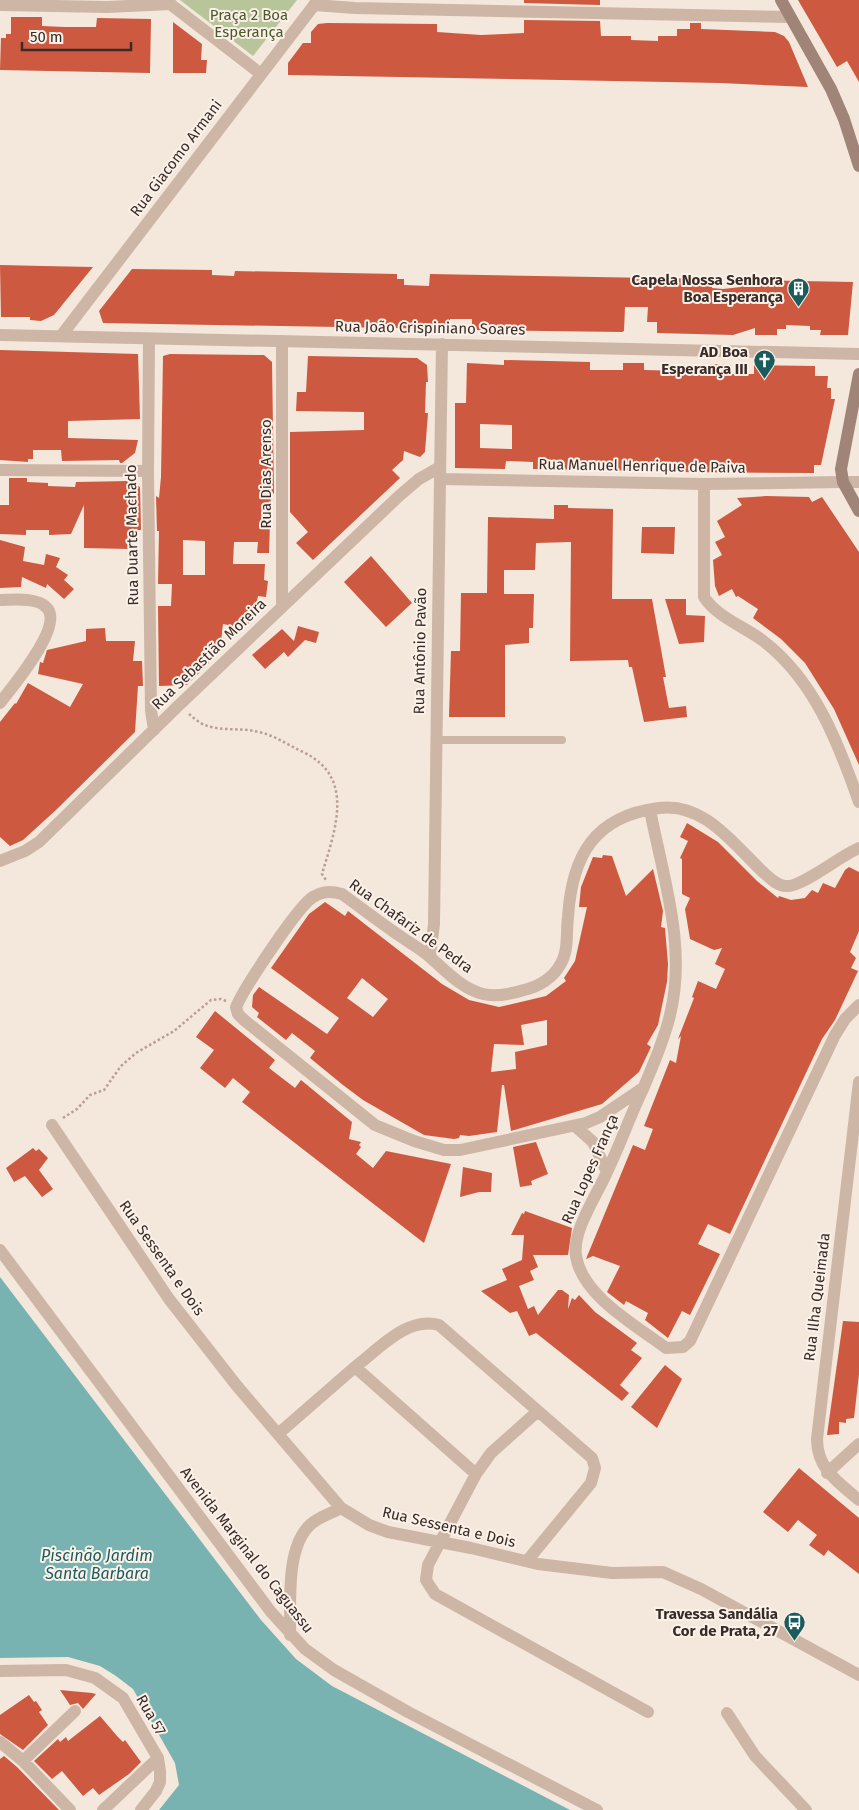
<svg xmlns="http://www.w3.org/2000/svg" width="859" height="1810" font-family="'Fira Sans',sans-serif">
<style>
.green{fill:#b8c49a}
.water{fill:#79b3b1}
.building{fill:#cd5940;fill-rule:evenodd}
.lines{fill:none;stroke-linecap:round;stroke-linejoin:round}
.path{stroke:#b99f91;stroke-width:2.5;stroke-dasharray:2.5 2.5;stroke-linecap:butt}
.service{stroke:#cdb6a6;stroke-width:8}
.minor{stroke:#cdb6a6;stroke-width:12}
.tertiary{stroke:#cdb6a6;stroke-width:12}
.secondary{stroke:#a08478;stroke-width:12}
.labels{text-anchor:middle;stroke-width:4;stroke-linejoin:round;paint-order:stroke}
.park-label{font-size:15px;fill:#4a582a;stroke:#fbf1e8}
.street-label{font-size:15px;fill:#382c28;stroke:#fbf1e8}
.poi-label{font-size:15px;font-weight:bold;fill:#382c28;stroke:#fbf1e8;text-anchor:end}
.water-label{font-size:16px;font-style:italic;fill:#1a5c5d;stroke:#fbf1e8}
</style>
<rect width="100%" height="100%" fill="#f4e7dc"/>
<path class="green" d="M180 0H297L253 56Z"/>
<path class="water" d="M0 1277 261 1620 296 1659 332 1686 570 1810H159L179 1785 175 1763 133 1689 116 1676 100 1666 68 1657 0 1658Z"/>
<path class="building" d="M524 0H600V5L524 3Z
M798 0H859V82L847 61 837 67Z
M11 17H42V26L64 27H96L97 18 151 19 150 73 0 70 1 38H6V34H11Z
M524 20 600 21 601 36H631V40L658 41V36H677V29H690V23H701V29L775 32 784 36 789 42 808 87 720 83 288 75V63L303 43H311V32L318 24 327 23 437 24V32L481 35 524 33Z
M173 22 202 44 201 60H207L206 73H173Z
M0 265 43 266 93 267 54 315 41 321 30 320V317H1Z
M132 269 212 270V275L234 276 235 271 397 274V279H404V285L429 286 430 274 712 279V288L723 289 741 287 742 280 853 282 848 335H820L821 330H810V326L786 325V329H777V335H755V328L733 335 657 333V322H647L648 307H625L624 331 622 332 472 330V319H450V329L103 323 99 311Z
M0 350 138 354 140 419 68 421V438L138 440 135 453 122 463H120L119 460 62 461 61 450H33V459H28V462L0 460Z
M170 354 264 355 272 362 274 494 271 491 269 553H257L258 542H234L233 564H265L264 580 268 581 266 597 258 596 253 619 244 628 223 624 220 651H215L213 660H209V663L187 685 159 686 158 606H171L172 584H158L159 531H157L156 496 159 498 161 477 163 356ZM183 540 205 541V575H183Z
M308 356 417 358 427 365 428 382H426L425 413H428L425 452 420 457 404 451 403 460 392 470 400 478 313 560 296 543 308 532 290 512V432L364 430V412L296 411 297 392H306Z
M504 360 590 362V370H623V363H644V370L684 371 687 374 709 375 710 364 731 365V374H754V365L815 366V376H828L827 388H831V399H835L821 465H814V473L675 472V463H653V471L533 469V462L506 461 505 469 455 468V403H466L467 363 504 365ZM480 424 512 425V449L480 448Z
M9 478H27V482L48 483V486L75 487 76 482 130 481 140 487 141 530H129V549L84 548V505L71 534 49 535V530H26V535L0 534V505H9Z
M766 496 809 497 812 502 822 497 859 552V765L834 709 805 663 781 639 753 618 758 609 738 596 736 597 732 589 719 596 715 586 713 560 722 555 715 542 725 537 717 521 742 505 737 498Z
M554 505H568V508L613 509 612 599H652L666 677H663L669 708 686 706 687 717 644 722 632 667H629L628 660 570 661 571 542 536 543 535 570H504V594H534L533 628H529V643L505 645V717H449L451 651H460L461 593H487L488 517 554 519Z
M642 527H675L674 554 641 553Z
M0 540 25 547 23 561 44 565 46 554 60 558 56 567 68 575 64 580 74 589 64 599 47 584 46 588 22 577 21 587 0 588Z
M371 556 412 603 386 627 344 582Z
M665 599H686V615L705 616 704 642 679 644Z
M298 626 319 632 316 643 305 640 288 657 284 652 265 669 252 655 282 629 294 641Z
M105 628 106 641H135L133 661H142L143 686H138L135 732 56 810 23 840 10 846 0 837V722L15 703 16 704 28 683 70 707 83 684 38 674 40 662 43 663 47 650 86 641V629Z
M687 823 718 842 757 881 778 898 779 896 791 900 805 898 812 890 818 893 823 883 835 888 845 870 849 867 859 872V931L850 952 856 958 851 968 858 971 835 1020 822 1039 730 1234 708 1224 698 1244 720 1254 690 1315 682 1311 668 1338 645 1320 648 1313 626 1301 624 1305 607 1292 620 1266 593 1256 586 1259 633 1145 645 1150 653 1129 644 1126 670 1060 676 1063 681 1036 678 1039 694 998 692 997 698 981 716 989 725 969 715 964 722 948 714 950 690 939 685 909 690 898 682 894V859L680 858 688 841 680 837Z
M603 855 612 856 626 896 653 869 663 911 661 927 665 928 668 964 667 982 658 1025 647 1044 651 1047 639 1072 602 1104 511 1131 504 1085H502L497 1132 469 1136 460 1135 459 1138 454 1139 424 1135 363 1100 343 1085 310 1058 315 1051 292 1033 286 1040 257 1017 259 1013 252 1007 253 995 259 987 327 1034 339 1018 271 968 309 914 325 902 345 916 348 911 442 984 469 1000 499 1007 546 996 566 981 564 978 575 961 587 907H579L581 887 593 857 602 858ZM362 978 388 999 373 1017 347 998ZM547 1020V1045L515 1052 516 1069 491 1072 494 1044 524 1045 521 1025Z
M215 1011 275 1060 269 1068 295 1088 301 1080 352 1122 349 1139 361 1142 359 1145 361 1147 356 1154 373 1168 386 1151 451 1164 424 1243 242 1102 250 1092 233 1078 225 1088 200 1068 214 1050 196 1037Z
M536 1142 548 1174 531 1181 532 1185 520 1187 513 1147Z
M33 1148 36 1151 39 1149 48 1158 39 1170 53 1189 42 1197 25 1176 14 1182 6 1168Z
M463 1167 492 1173 491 1192H479L460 1197Z
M525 1211 572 1228 568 1255H533L538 1267 530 1271 534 1280 519 1286 528 1309 534 1306 538 1315 558 1290H562L569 1295 568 1309 572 1298 575 1300 579 1295 595 1312 637 1343 631 1350 642 1358 620 1385 629 1393 622 1401 536 1333 529 1336 517 1311 510 1313 481 1291 507 1280 502 1269 522 1260 524 1235H511L522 1213 524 1214Z
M843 1321 859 1322V1374L854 1418 846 1419V1423L839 1422V1434L827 1435Z
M665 1365 682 1379 657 1428 631 1407Z
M799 1468 859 1518V1574L828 1550 824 1556 809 1545 817 1535 798 1520 788 1532 763 1512Z
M60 1690 92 1693 96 1694 83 1709 78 1703 70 1705Z
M29 1695 34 1702 36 1701 42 1710 39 1712 48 1725 23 1750 0 1734V1715Z
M100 1716 117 1736 123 1742 125 1740 141 1762 129 1774 99 1795 93 1788 83 1796 62 1771 52 1779 34 1761 58 1739 60 1742 66 1737 68 1741Z
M4 1756 17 1767 59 1810H0V1759Z"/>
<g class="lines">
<path class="path" d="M189 714C194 718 199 723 205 725 219 731 239 728 254 731 273 734 286 744 303 752 356 777 335 830 322 874L326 880
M63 1118 77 1109 90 1095 104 1090 121 1066 136 1053 174 1031 211 1000 221 999 226 1001"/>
<path class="service" d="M435 740H562"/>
<path class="minor" d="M165 0 261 74
M0 5 107 7 171 4
M314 5 355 8 790 17
M149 339 148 471 151 710 154 730
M282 341V607
M0 470 148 471
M843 482H859
M704 484V597C717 617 743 626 762 640 814 679 838 742 859 802
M0 600C13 600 36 597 46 607 66 624 12 687 0 703
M650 810C663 877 687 947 670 1015 664 1041 653 1065 643 1089 630 1116 620 1145 607 1172 597 1195 572 1231 576 1256 582 1296 637 1326 666 1348L683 1347 690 1341 835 1035 845 1019 859 1005
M0 861 25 851 39 842 177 707 399 496 419 479 440 467
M430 957 434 924 440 479
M859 1082 817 1439C817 1469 838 1482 859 1500
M643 1088 600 1117 586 1123 460 1150H444L414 1141 375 1125 244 1020 238 1014 236 1007C244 988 298 906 313 897 323 891 331 891 342 894 360 907 378 921 397 934 408 942 421 949 431 958 446 971 462 989 483 994 496 997 511 994 524 990 538 987 553 978 560 965 569 951 566 933 568 917 572 856 594 816 659 808 705 802 734 845 764 873 770 878 777 886 786 886 801 888 841 855 859 848
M52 1125 169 1299 237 1386 341 1508 369 1525 388 1532 471 1548 538 1564 612 1573 663 1572 701 1589 859 1675
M575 1126 593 1142 607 1172
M0 1250 271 1612 305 1649 334 1670 408 1712 597 1810
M355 1367C379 1349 407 1316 439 1325L592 1458 595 1468 591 1483 527 1561
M538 1411 491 1453 476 1474 428 1565 426 1580 435 1594 648 1712
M278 1434 355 1367 476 1474
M827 1473 859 1444
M290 1635C291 1603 285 1547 311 1524 319 1517 332 1513 341 1508
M0 1671 66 1670 95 1678 123 1698 158 1758 160 1771V1782L156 1791 141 1810
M727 1713 755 1756 806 1810
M0 1742 23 1761 70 1810
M23 1761 75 1711
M103 1810 158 1758"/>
<path class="tertiary" d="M0 335 859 354
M61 336 318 0
M442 344 440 479 704 484 843 482"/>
<path class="secondary" d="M781 0 831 89 844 119 859 166
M859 374 841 469 843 482 859 511"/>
</g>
<defs>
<symbol id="building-pin" viewBox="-11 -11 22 30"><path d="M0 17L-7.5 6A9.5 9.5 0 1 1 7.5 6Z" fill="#1a5c5d" stroke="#fbf1e8"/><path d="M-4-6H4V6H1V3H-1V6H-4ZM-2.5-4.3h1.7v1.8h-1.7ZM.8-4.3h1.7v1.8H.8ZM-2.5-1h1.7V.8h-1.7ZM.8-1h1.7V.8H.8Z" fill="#fff"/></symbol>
<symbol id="church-pin" viewBox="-11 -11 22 30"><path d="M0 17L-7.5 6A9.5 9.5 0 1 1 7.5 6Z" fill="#1a5c5d" stroke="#fbf1e8"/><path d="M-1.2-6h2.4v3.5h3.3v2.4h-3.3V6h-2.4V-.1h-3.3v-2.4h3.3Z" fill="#fff"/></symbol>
<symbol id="bus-pin" viewBox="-11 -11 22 30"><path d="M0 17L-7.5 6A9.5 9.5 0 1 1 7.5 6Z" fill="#1a5c5d" stroke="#fbf1e8"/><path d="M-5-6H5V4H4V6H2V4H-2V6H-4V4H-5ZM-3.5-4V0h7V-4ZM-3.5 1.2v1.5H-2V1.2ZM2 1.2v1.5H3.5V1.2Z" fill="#fff"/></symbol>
</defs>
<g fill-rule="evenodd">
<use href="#building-pin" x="786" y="276" width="25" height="34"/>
<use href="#church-pin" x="752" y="348" width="25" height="34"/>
<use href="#bus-pin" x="782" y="1610" width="25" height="34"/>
</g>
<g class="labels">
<g class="park-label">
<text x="249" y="20">Praça 2 Boa<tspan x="249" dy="17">Esperança</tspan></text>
</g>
<g class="street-label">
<text transform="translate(176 158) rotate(-53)" y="5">Rua Giacomo Armani</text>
<text transform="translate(430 328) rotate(1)" y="5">Rua João Crispiniano Soares</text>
<text transform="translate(642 466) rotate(1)" y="5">Rua Manuel Henrique de Paiva</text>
<text transform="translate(266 474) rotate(-90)" y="5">Rua Dias Arenso</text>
<text transform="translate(132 535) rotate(-91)" y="5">Rua Duarte Machado</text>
<text transform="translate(420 651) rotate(-89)" y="5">Rua Antônio Pavão</text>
<text transform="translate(209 654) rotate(-44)" y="5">Rua Sebastião Moreira</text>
<text transform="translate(411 926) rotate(36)" y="5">Rua Chafariz de Pedra</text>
<text transform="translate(590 1169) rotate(-66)" y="5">Rua Lopes França</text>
<text transform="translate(162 1258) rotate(55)" y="5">Rua Sessenta e Dois</text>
<text transform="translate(817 1297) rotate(-83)" y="5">Rua Ilha Queimada</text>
<text transform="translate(449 1527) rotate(13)" y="5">Rua Sessenta e Dois</text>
<text transform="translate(247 1550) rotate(52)" y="5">Avenida Marginal do Caguassu</text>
<text transform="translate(151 1715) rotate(60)" y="5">Rua 57</text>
</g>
<g class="poi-label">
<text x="783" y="285">Capela Nossa Senhora<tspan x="783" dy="17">Boa Esperança</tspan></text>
<text x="748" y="357">AD Boa<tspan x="748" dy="17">Esperança III</tspan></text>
<text x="778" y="1619">Travessa Sandália<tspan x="778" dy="17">Cor de Prata, 27</tspan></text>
</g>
<g class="water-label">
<text x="97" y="1561">Piscinão Jardim<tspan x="97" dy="18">Santa Barbara</tspan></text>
</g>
</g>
<path d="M22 42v8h109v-8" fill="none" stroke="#382c28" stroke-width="2.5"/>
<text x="30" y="42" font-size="15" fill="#382c28" stroke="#fbf1e8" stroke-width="4" paint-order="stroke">50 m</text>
</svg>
